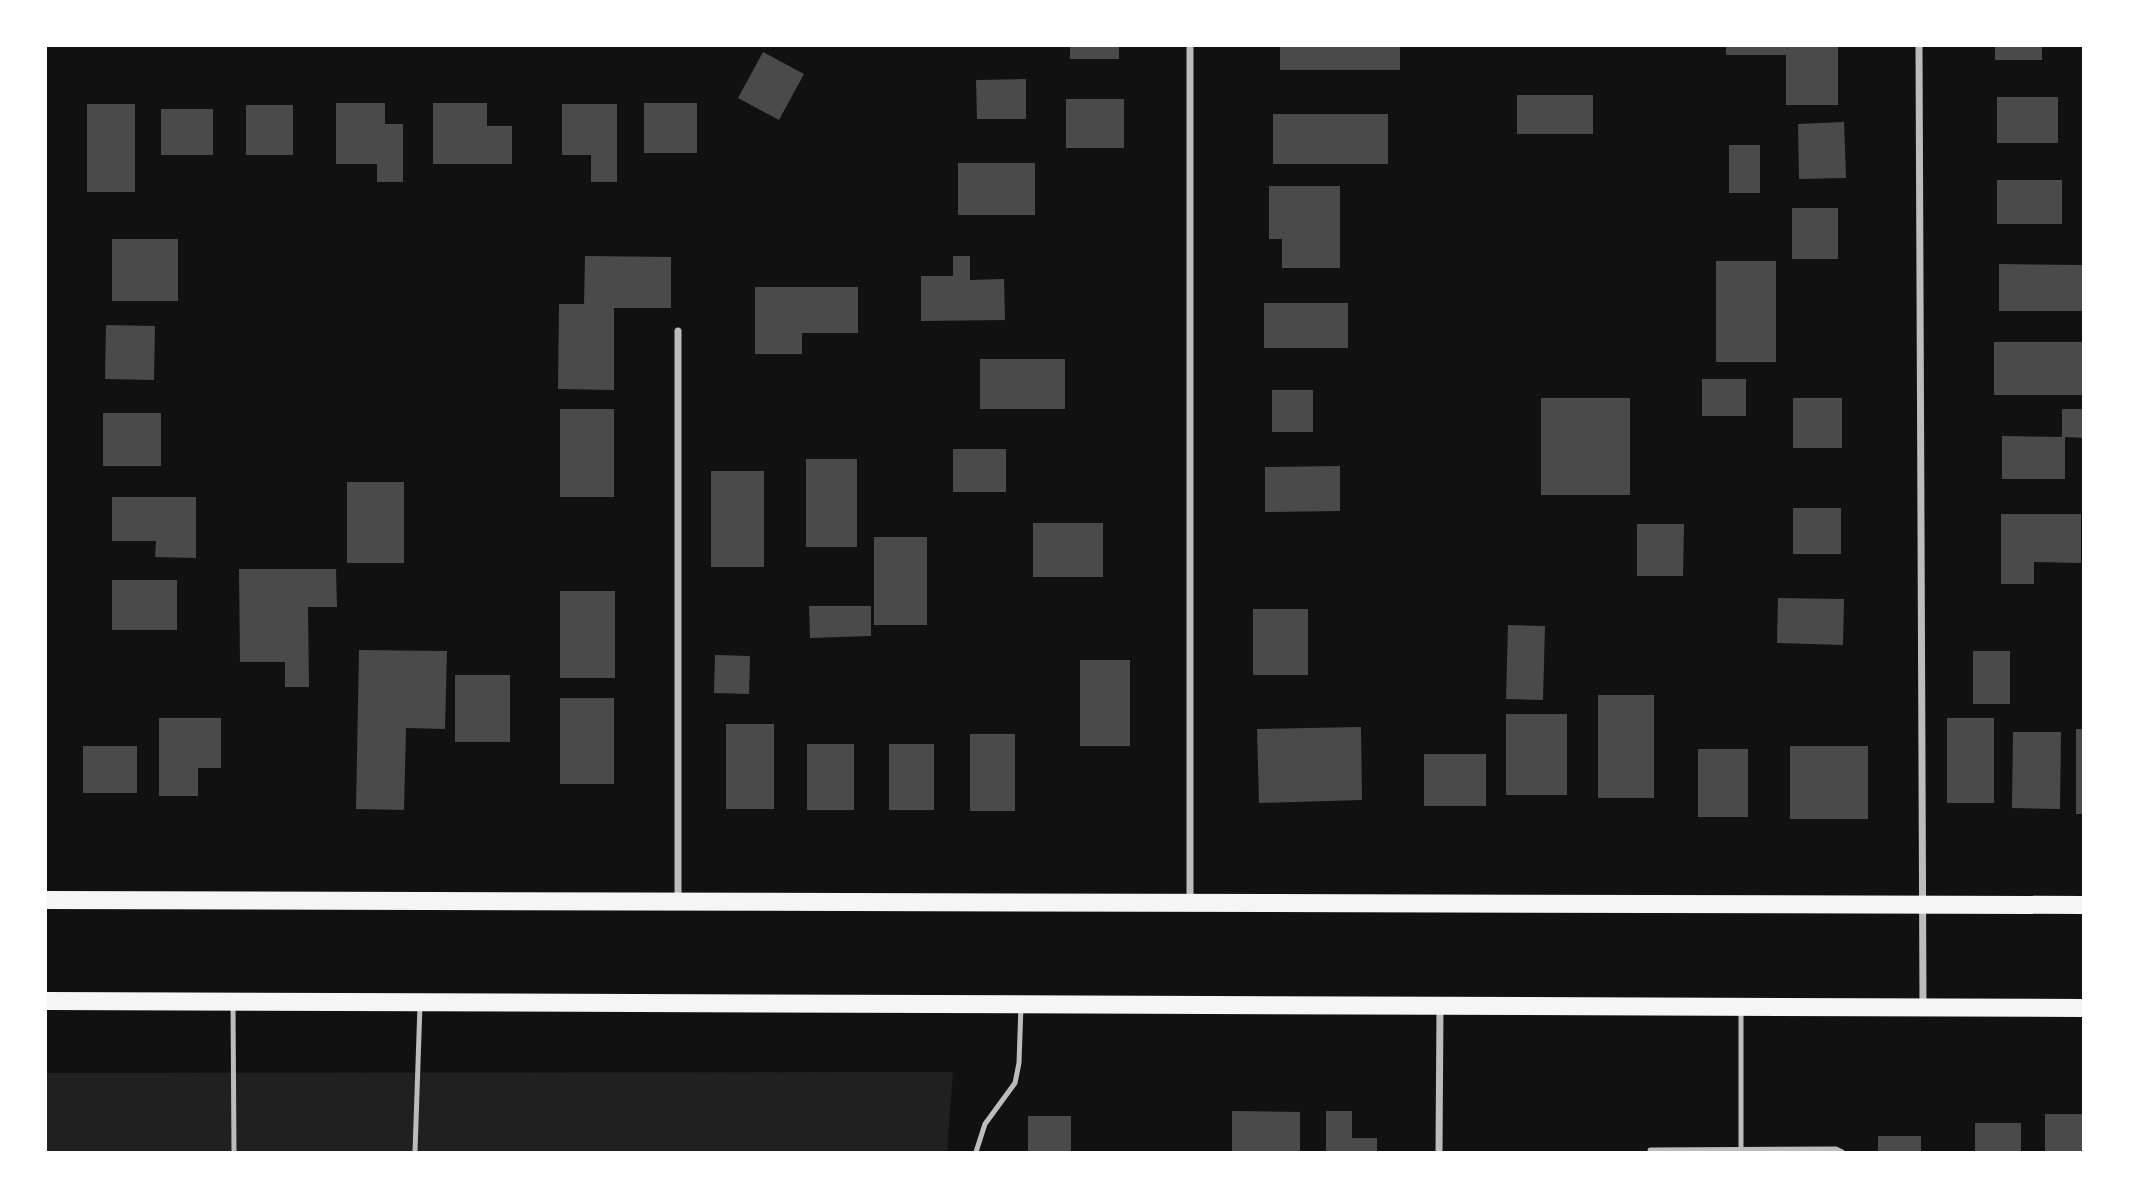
<svg xmlns="http://www.w3.org/2000/svg" width="2129" height="1198" font-family="'Fira Sans Condensed',sans-serif">
  <style>
    .green { fill: #202020 }
    .building { fill: #4a4a4a }
    .lines { fill: none; stroke-linecap: round; stroke-linejoin: round }
    .service { stroke: #bcbcbc; stroke-width: 5 }
    .minor { stroke: #bcbcbc; stroke-width: 7 }
    .primary { stroke: #f5f5f5; stroke-width: 18 }
  </style>
  <rect width="100%" height="100%" fill="#111"/>
  <path class="green" d="M 953,1072 L 947,1152 L 46,1152 L 46,1073 Z"/>
  <g class="building">
    <rect x="1070" y="46" width="49" height="13"/>
    <rect x="1280" y="46" width="120" height="24"/>
    <path d="M 1726,46 L 1838,46 L 1838,105 L 1786,105 L 1786,55 L 1726,55 Z"/>
    <rect x="1995" y="46" width="47" height="14"/>
    <path d="M 763,52 L 804,74 L 779,120 L 738,98 Z"/>
    <path d="M 1026,79 L 1026,119 L 977,119 L 976,80 Z"/>
    <rect x="1517" y="95" width="76" height="39"/>
    <rect x="1997" y="97" width="61" height="46"/>
    <rect x="1066" y="99" width="58" height="49"/>
    <path d="M 336,103 L 385,103 L 385,124 L 403,124 L 403,182 L 377,182 L 377,164 L 336,164 Z"/>
    <path d="M 433,103 L 487,103 L 487,126 L 512,126 L 512,164 L 433,164 Z"/>
    <rect x="644" y="103" width="53" height="50"/>
    <rect x="87" y="104" width="48" height="88"/>
    <path d="M 562,104 L 617,104 L 617,182 L 591,182 L 591,155 L 562,155 Z"/>
    <rect x="246" y="105" width="47" height="50"/>
    <rect x="161" y="109" width="52" height="46"/>
    <rect x="1273" y="114" width="115" height="50"/>
    <path d="M 1844,122 L 1846,178 L 1799,179 L 1798,124 Z"/>
    <rect x="1729" y="145" width="31" height="48"/>
    <rect x="958" y="163" width="77" height="52"/>
    <rect x="1997" y="180" width="65" height="44"/>
    <path d="M 1269,186 L 1340,186 L 1340,268 L 1282,268 L 1282,239 L 1269,239 Z"/>
    <rect x="1792" y="208" width="46" height="51"/>
    <rect x="112" y="239" width="66" height="62"/>
    <path d="M 585,256 L 671,257 L 671,308 L 614,308 L 614,390 L 558,389 L 559,304 L 584,304 Z"/>
    <path d="M 953,256 L 970,256 L 970,280 L 1004,279 L 1005,320 L 921,321 L 921,276 L 953,276 Z"/>
    <rect x="1716" y="261" width="60" height="101"/>
    <path d="M 1999,264 L 2083,265 L 2083,311 L 1999,311 Z"/>
    <path d="M 755,287 L 858,287 L 858,333 L 802,333 L 802,354 L 755,354 Z"/>
    <rect x="1264" y="303" width="84" height="45"/>
    <path d="M 106,325 L 155,326 L 154,380 L 105,379 Z"/>
    <rect x="1994" y="342" width="90" height="53"/>
    <rect x="980" y="359" width="85" height="50"/>
    <rect x="1702" y="379" width="44" height="37"/>
    <rect x="1272" y="390" width="41" height="42"/>
    <rect x="1541" y="398" width="89" height="97"/>
    <rect x="1793" y="398" width="49" height="50"/>
    <rect x="560" y="409" width="54" height="88"/>
    <path d="M 2062,409 L 2084,409 L 2084,438 L 2065,437 L 2065,479 L 2002,479 L 2002,436 L 2062,437 Z"/>
    <rect x="103" y="413" width="58" height="53"/>
    <rect x="953" y="449" width="53" height="43"/>
    <rect x="806" y="459" width="51" height="88"/>
    <path d="M 1340,466 L 1340,511 L 1265,512 L 1265,467 Z"/>
    <rect x="711" y="471" width="53" height="96"/>
    <rect x="347" y="482" width="57" height="81"/>
    <path d="M 112,497 L 196,497 L 196,558 L 155,557 L 156,541 L 112,541 Z"/>
    <rect x="1793" y="508" width="48" height="46"/>
    <path d="M 2001,514 L 2081,514 L 2081,563 L 2034,562 L 2034,584 L 2001,584 Z"/>
    <rect x="1033" y="523" width="70" height="54"/>
    <path d="M 1637,524 L 1684,524 L 1683,576 L 1637,576 Z"/>
    <rect x="874" y="537" width="53" height="88"/>
    <path d="M 239,569 L 336,569 L 337,607 L 308,607 L 309,687 L 285,687 L 285,662 L 240,662 Z"/>
    <rect x="112" y="580" width="65" height="50"/>
    <rect x="560" y="591" width="55" height="87"/>
    <path d="M 1778,598 L 1844,599 L 1843,645 L 1777,643 Z"/>
    <path d="M 809,606 L 871,606 L 871,636 L 810,638 Z"/>
    <rect x="1253" y="609" width="55" height="66"/>
    <path d="M 1508,625 L 1545,626 L 1543,700 L 1506,699 Z"/>
    <path d="M 359,650 L 447,651 L 445,729 L 406,728 L 404,810 L 356,809 Z"/>
    <rect x="1973" y="651" width="37" height="53"/>
    <path d="M 715,655 L 750,656 L 749,694 L 714,693 Z"/>
    <rect x="1080" y="660" width="50" height="86"/>
    <rect x="455" y="675" width="55" height="67"/>
    <rect x="1598" y="695" width="56" height="103"/>
    <rect x="560" y="698" width="54" height="86"/>
    <rect x="1506" y="714" width="61" height="81"/>
    <path d="M 159,718 L 221,718 L 221,768 L 198,768 L 198,796 L 159,796 Z"/>
    <rect x="1947" y="718" width="47" height="85"/>
    <rect x="726" y="724" width="48" height="85"/>
    <path d="M 1361,727 L 1362,800 L 1259,803 L 1257,729 Z"/>
    <rect x="2076" y="729" width="8" height="85"/>
    <path d="M 2013,732 L 2061,732 L 2060,809 L 2012,808 Z"/>
    <rect x="970" y="734" width="45" height="77"/>
    <rect x="807" y="744" width="47" height="66"/>
    <rect x="889" y="744" width="45" height="66"/>
    <rect x="83" y="746" width="54" height="47"/>
    <rect x="1790" y="746" width="78" height="73"/>
    <rect x="1698" y="749" width="50" height="68"/>
    <rect x="1424" y="754" width="62" height="52"/>
    <path d="M 1232,1111 L 1300,1112 L 1300,1152 L 1232,1152 Z"/>
    <path d="M 1326,1111 L 1352,1111 L 1352,1138 L 1377,1138 L 1377,1152 L 1326,1152 Z"/>
    <rect x="2045" y="1114" width="39" height="38"/>
    <rect x="1028" y="1116" width="43" height="36"/>
    <rect x="1975" y="1123" width="46" height="29"/>
    <rect x="1878" y="1136" width="43" height="16"/>
  </g>
  <g class="lines">
    <g class="service">
      <path d="M 233,1004 L 234,1152"/>
      <path d="M 1741,1009 L 1741,1150"/>
      <path d="M 1650,1150 L 1836,1149 L 1842,1152"/>
      <path d="M 415,1152 L 420,1005"/>
      <path d="M 976,1152 L 985,1124 L 1015,1083 L 1019,1063 L 1021,1006"/>
    </g>
    <g class="minor">
      <path d="M 1190,46 L 1190,902"/>
      <path d="M 1919,46 L 1923,1006"/>
      <path d="M 678,331 L 678,901"/>
      <path d="M 1439,1152 L 1440,1006"/>
    </g>
    <g class="primary">
      <path d="M 46,900 L 2084,905"/>
      <path d="M 46,1001 L 2084,1008"/>
    </g>
  </g>
  <rect width="2129" height="1198" fill="none" stroke="#ffffff" stroke-width="94"/>
</svg>
